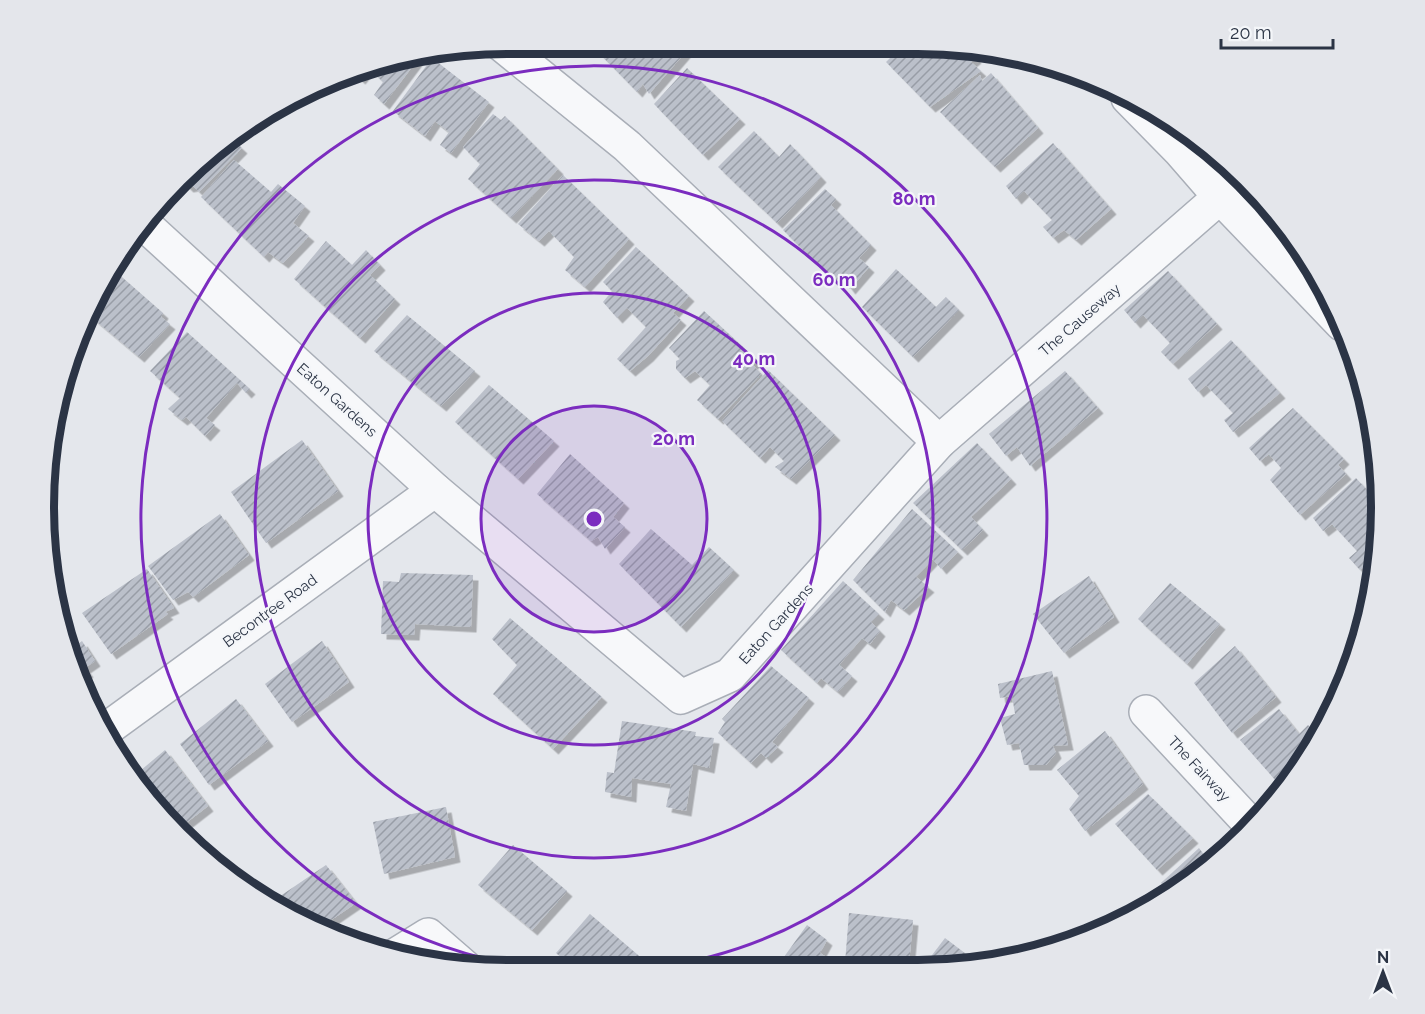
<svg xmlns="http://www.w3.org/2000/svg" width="1425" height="1014" font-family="Raleway,sans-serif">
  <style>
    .building { fill: url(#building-hatch); filter: url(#shadow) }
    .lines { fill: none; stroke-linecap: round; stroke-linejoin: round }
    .minor-casing { stroke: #a9aeb7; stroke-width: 36 }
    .minor { stroke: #f7f8fa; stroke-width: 33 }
    .ring { fill: none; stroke: #7b2cbf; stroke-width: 3 }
    .labels { text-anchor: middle; stroke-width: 4.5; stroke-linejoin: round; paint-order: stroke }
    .street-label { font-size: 15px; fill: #2b3445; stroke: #f4f6f9 }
    .rim { fill: none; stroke: #2b3445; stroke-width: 8 }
    .centre { fill: #7b2cbf; stroke: #f4f6f9; stroke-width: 3 }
    .ring-label { font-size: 18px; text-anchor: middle; font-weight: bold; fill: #7b2cbf; stroke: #f4f6f9; stroke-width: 4.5; stroke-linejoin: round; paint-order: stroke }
  </style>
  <defs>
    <pattern id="building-hatch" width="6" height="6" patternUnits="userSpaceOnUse" patternTransform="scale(1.5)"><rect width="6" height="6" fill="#bbc0ca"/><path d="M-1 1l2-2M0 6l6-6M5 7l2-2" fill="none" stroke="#989da6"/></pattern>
    <filter id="shadow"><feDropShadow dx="5.5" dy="5.5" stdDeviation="0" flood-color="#0004"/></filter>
  </defs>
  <rect width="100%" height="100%" fill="#e4e7ec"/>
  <g class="building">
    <path d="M 591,45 L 687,47 L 689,48 L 649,94 L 643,84 L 637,92 Z"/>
    <path d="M 888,50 L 971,52 L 976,58 L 971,62 L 981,71 L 930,107 L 886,62 L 892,56 Z"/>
    <path d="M 421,55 L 384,104 L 374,95 L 383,82 L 369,68 L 360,79 L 354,74 L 387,59 Z"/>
    <path d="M 432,58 L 489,102 L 451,153 L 440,145 L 449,132 L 435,121 L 425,136 L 393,111 Z"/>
    <path d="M 687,68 L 740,119 L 703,155 L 654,104 Z"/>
    <path d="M 991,73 L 1038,128 L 995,167 L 940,112 L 980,75 L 982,81 Z"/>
    <path d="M 493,114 L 501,120 L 505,116 L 558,169 L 511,218 L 468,179 L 480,164 L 463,147 Z"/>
    <path d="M 754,131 L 779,157 L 790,144 L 821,177 L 777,223 L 718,167 Z"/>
    <path d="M 231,138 L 242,148 L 199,192 L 193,186 L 188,187 L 182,181 Z"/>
    <path d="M 1053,143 L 1111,209 L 1076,240 L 1064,230 L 1053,238 L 1043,227 L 1052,220 L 1024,191 L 1016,199 L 1006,186 Z"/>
    <path d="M 234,160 L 271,192 L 278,184 L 305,206 L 293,223 L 309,236 L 283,263 L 268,252 L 264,257 L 201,197 Z"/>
    <path d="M 563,175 L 629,239 L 585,287 L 565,270 L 574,257 L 549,231 L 539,241 L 518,224 Z"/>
    <path d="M 825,189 L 836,199 L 831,205 L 871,245 L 859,258 L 869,267 L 850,289 L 841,277 L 835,282 L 783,230 Z"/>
    <path d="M 326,241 L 352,265 L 366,250 L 380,265 L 370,275 L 395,299 L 360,338 L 294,279 Z"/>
    <path d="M 636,247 L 689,296 L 673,313 L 681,320 L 648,356 L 630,371 L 617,359 L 646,327 L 627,308 L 617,318 L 603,302 L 612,291 L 603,282 Z"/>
    <path d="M 896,269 L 936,307 L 946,297 L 959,310 L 913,357 L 862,307 Z"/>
    <path d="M 115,271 L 163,313 L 161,317 L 170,324 L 139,357 L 90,316 L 86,320 L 85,319 Z"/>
    <path d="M 1168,271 L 1217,324 L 1173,364 L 1161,352 L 1170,343 L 1143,315 L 1135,323 L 1124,310 Z"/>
    <path d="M 704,311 L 757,360 L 752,364 L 761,374 L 718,419 L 697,400 L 710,385 L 695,371 L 685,378 L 676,369 L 676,361 L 680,359 L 669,348 Z"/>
    <path d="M 407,315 L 475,371 L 441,406 L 374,351 Z"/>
    <path d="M 187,332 L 250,389 L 246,393 L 237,383 L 206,418 L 215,425 L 205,436 L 186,417 L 182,420 L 168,409 L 180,398 L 150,371 Z"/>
    <path d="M 1231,340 L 1280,393 L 1233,432 L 1224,420 L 1233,413 L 1206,385 L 1198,392 L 1188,379 Z"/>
    <path d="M 768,370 L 835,435 L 791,479 L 775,467 L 784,461 L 770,447 L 760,458 L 722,421 Z"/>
    <path d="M 1065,371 L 1098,408 L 1030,466 L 1017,447 L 1006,456 L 989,434 Z"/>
    <path d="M 489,385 L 554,441 L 518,479 L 455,422 Z"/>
    <path d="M 1293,408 L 1344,459 L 1338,465 L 1346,474 L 1300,515 L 1270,480 L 1281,468 L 1269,454 L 1260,461 L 1249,448 Z"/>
    <path d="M 302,440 L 338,491 L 266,543 L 231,492 Z"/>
    <path d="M 977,443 L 1011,479 L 971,517 L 983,530 L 962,550 L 913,503 Z"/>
    <path d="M 570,454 L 624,503 L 613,517 L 625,527 L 605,549 L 598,537 L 591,541 L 537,494 Z"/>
    <path d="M 1356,478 L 1379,503 L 1381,537 L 1378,554 L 1360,570 L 1349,558 L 1357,551 L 1332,524 L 1323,531 L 1313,518 Z"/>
    <path d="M 912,509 L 958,552 L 941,569 L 933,559 L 916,577 L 929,587 L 904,610 L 891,600 L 885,612 L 853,580 Z"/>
    <path d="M 220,514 L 249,555 L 193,597 L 188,592 L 173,600 L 148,566 Z"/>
    <path d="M 651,529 L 692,565 L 709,547 L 734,570 L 681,627 L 619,564 Z"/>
    <path d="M 147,569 L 174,608 L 165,612 L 168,614 L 111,654 L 82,613 Z"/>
    <path d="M 401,573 L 473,575 L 471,627 L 415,624 L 414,635 L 381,634 L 383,581 L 399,582 Z"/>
    <path d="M 1089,576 L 1114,617 L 1064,653 L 1033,614 Z"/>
    <path d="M 843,581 L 879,614 L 871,622 L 880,631 L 870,644 L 862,638 L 839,665 L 852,676 L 838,692 L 821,678 L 817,683 L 781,650 Z"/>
    <path d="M 1170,583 L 1220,624 L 1187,664 L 1138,619 Z"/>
    <path d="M 510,618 L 602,697 L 553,749 L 493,694 L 517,665 L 492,639 Z"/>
    <path d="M 82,641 L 95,661 L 85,668 L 88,672 L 80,678 L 70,650 Z"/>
    <path d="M 322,641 L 349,682 L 292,722 L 265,684 Z"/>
    <path d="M 1235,646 L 1276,697 L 1232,733 L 1194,683 Z"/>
    <path d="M 771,666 L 809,698 L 772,742 L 778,747 L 766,758 L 761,753 L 751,763 L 718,733 L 725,722 L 722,719 Z"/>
    <path d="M 1052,671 L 1068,745 L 1053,746 L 1056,753 L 1046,765 L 1024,765 L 1019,743 L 1007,745 L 1000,718 L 1015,714 L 1012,696 L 1000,698 L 998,684 Z"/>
    <path d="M 236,699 L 268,741 L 209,785 L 180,744 Z"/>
    <path d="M 1279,709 L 1299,734 L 1308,725 L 1319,736 L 1287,788 L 1284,790 L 1240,740 Z"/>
    <path d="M 622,721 L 696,732 L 695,736 L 714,738 L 709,768 L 693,764 L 686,811 L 666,807 L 671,784 L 632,778 L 631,797 L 605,792 L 607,772 L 614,773 Z"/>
    <path d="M 1105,731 L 1143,784 L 1085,831 L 1069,809 L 1079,796 L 1057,770 Z"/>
    <path d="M 165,750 L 208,806 L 177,830 L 159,813 L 134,776 Z"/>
    <path d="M 1148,794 L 1193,838 L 1157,870 L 1115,824 Z"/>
    <path d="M 446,807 L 455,857 L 384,874 L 373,822 Z"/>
    <path d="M 513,845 L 567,891 L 532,930 L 478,885 Z"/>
    <path d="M 1199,848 L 1211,864 L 1169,892 L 1161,883 Z"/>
    <path d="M 326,865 L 356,903 L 318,929 L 302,923 L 270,903 Z"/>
    <path d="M 849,913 L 913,920 L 909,964 L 845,963 Z"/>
    <path d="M 590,914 L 645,961 L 639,969 L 574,969 L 556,953 Z"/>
    <path d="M 807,925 L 827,940 L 820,953 L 841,967 L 776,968 Z"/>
    <path d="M 945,938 L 982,966 L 923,967 Z"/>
  </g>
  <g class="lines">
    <g class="minor-casing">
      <g id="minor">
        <path d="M 501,44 L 627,146 L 939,442"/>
        <path d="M 1128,98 L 1180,151 L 1220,197 L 1342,324"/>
        <path d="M 144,224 L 435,490 L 681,697 L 730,675 L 939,442 L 1220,197"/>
        <path d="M 1146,712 L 1252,826"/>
        <path d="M 104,731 L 435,490"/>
        <path d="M 394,956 L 428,935 L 466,968"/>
      </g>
    </g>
    <use href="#minor" class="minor"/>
  </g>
  <circle cx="594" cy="519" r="113" fill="#7b2cbf" fill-opacity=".12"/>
  <g class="ring">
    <circle cx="594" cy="519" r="113"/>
    <circle cx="594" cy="519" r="226"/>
    <circle cx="594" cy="519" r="339"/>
    <path d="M543 969A453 453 0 1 1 653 968"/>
  </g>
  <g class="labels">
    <g class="street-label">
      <text transform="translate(1080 320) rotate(-41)" y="5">The Causeway</text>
      <text transform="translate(337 400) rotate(42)" y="5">Eaton Gardens</text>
      <text transform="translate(270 611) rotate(-36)" y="5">Becontree Road</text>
      <text transform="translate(776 624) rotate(-48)" y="5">Eaton Gardens</text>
      <text transform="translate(1199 769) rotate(47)" y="5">The Fairway</text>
    </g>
  </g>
  <path d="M0 0H1425V1014H0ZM507 54H918A453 453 0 0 1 1371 507V507A453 453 0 0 1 918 960H507A453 453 0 0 1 54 507V507A453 453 0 0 1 507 54Z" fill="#e4e6eb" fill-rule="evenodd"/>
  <path class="rim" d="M507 54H918A453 453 0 0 1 1371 507V507A453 453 0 0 1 918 960H507A453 453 0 0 1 54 507V507A453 453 0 0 1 507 54Z"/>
  <circle cx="594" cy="519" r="9" class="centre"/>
  <g class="ring-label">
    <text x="914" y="205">80 m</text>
    <text x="834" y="286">60 m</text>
    <text x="754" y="365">40 m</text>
    <text x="674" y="445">20 m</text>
  </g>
  <g transform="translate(1383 972)" stroke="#f4f6f9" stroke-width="4.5" paint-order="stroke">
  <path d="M0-4.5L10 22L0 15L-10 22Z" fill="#2b3445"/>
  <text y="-9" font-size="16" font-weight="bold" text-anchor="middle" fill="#2b3445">N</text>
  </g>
  <path d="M1221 39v9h112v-9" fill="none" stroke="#2b3445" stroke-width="3"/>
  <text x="1230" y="39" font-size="18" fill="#2b3445" stroke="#f4f6f9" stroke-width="4.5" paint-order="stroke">20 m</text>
</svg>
